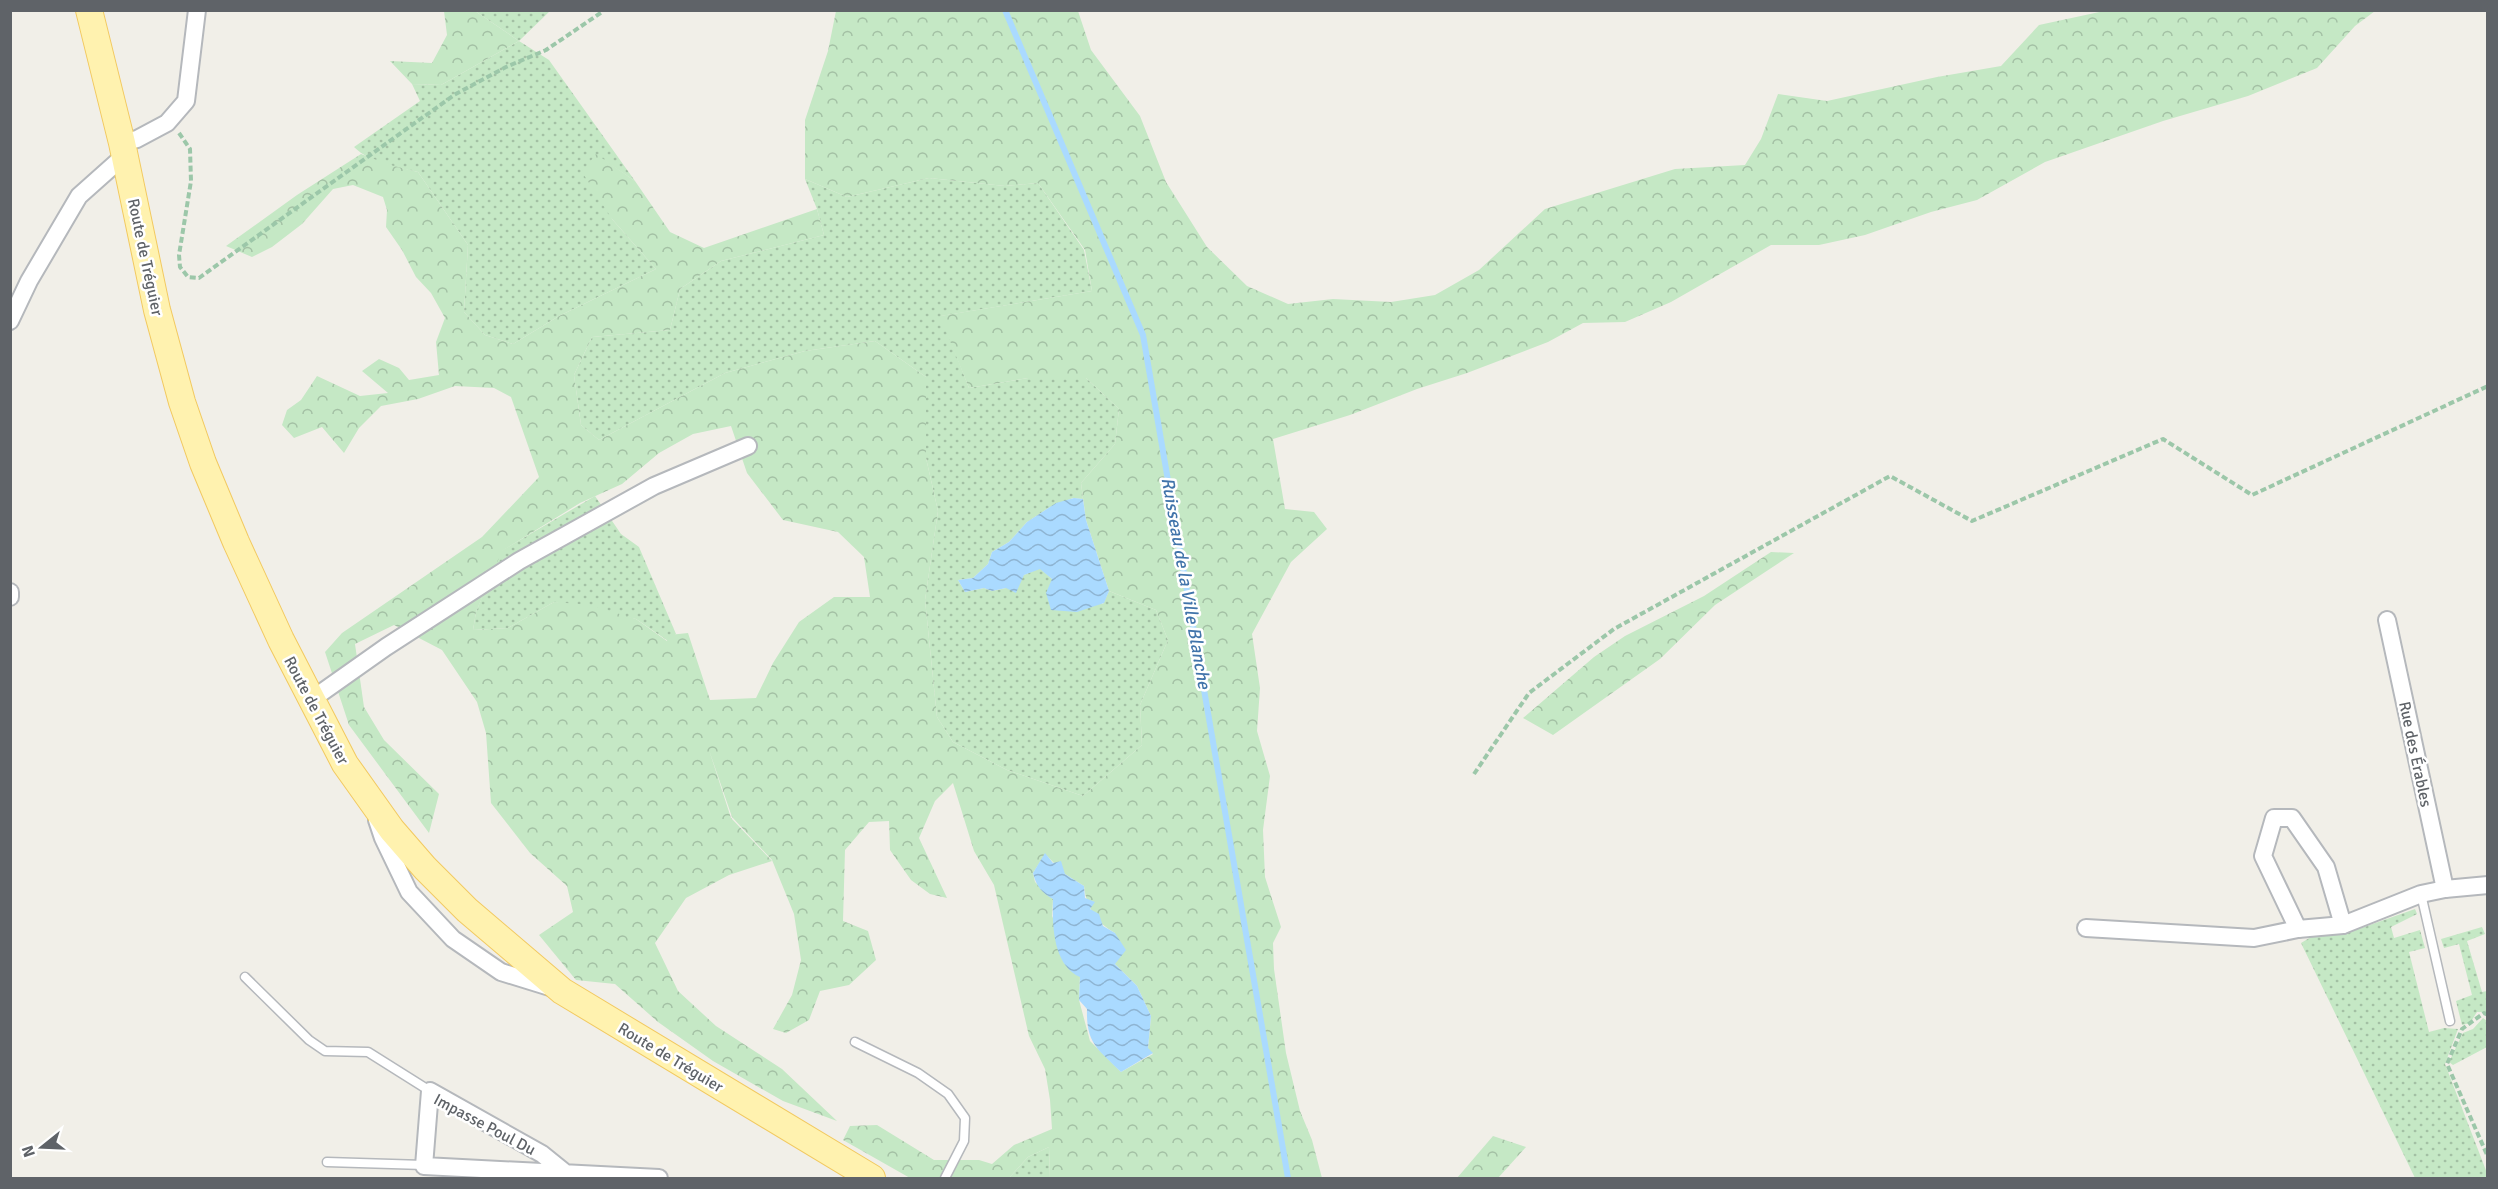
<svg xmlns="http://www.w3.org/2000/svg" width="2498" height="1189" font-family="Signika,sans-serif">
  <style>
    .grass { fill: url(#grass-dots) }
    .forest { fill: url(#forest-crowns); fill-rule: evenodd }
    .water { fill: url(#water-waves) }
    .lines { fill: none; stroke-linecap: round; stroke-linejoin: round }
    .stream { stroke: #aadaff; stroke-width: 6 }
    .service-casing { stroke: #b5b8bc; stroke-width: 11 }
    .minor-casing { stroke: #b5b8bc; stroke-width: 20 }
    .primary-casing { stroke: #f2c960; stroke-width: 28 }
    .path { stroke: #9cc7a9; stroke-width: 4; stroke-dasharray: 6 3; stroke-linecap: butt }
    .service { stroke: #fff; stroke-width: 8 }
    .minor { stroke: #fff; stroke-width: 16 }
    .primary { stroke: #fff2af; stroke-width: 26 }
    .labels { text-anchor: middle; stroke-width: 5; stroke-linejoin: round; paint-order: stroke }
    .street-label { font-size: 16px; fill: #5f6368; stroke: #fff }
    .water-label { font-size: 18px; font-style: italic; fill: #4174aa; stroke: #fff }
  </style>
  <defs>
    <pattern id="grass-dots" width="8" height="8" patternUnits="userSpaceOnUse" patternTransform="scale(1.5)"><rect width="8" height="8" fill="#c5e8c5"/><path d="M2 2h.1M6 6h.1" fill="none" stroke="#a3c0a4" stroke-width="1.8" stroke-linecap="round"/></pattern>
    <pattern id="forest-crowns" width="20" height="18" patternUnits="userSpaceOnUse" patternTransform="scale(1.5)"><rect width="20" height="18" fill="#c5e8c5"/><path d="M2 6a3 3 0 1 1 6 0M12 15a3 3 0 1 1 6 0" fill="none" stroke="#a3c0a4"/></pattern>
    <pattern id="water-waves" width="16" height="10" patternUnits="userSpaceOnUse" patternTransform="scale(1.5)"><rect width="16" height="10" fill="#aadaff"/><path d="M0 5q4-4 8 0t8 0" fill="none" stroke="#8eb4d2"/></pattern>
  </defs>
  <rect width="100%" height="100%" fill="#f1efe8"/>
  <g class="grass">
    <path d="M 475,11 L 550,11 L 519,41 L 549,60 L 635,181 L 596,155 L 612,219 L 656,269 L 559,316 L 513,344 L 485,335 L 464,312 L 468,245 L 418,172 C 397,167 370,163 354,147 L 420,101 L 412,84 L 441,85 L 519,41 Z"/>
    <path d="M 929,178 L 1005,186 L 1038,183 L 1084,250 L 1092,291 L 941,316 L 969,388 L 1028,378 L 1086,378 L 1119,409 L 1115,444 L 1081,483 L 1083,499 L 1073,498 L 1050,507 L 1027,522 L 1009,542 L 992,552 L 988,564 L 973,578 L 958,580 L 965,592 L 984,588 L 992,591 L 1006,588 L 1024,575 L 1040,568 L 1052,579 L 1103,604 L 1109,591 L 1156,610 L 1168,640 L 1140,705 L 1142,745 L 1083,796 L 1007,770 L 953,742 L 937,717 L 925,600 L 938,511 L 926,458 L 926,377 L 875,341 L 805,351 L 725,373 L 599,440 L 581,425 L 574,375 L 592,337 L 670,330 L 680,289 L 721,261 L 824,235 L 817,209 L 805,179 L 847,197 Z"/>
    <path d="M 595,496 L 621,534 L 639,547 L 676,634 L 668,641 L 636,619 L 554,602 L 508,628 L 473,630 L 476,612 L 501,551 Z"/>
    <path d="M 2415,909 L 2417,914 L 2391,927 L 2394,938 L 2420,930 L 2425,948 L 2409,952 L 2429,1032 L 2444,1028 L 2458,1029 L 2445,1064 L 2487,1173 L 2487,1178 L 2415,1178 L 2301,943 L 2311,937 L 2350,932 Z"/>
    <path d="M 2482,927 L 2485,934 L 2467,941 L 2482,992 L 2487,991 L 2487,1012 L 2477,1012 L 2470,1023 L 2462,1025 L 2456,1001 L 2472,995 L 2459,944 L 2444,948 L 2441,939 Z"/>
    <path d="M 2483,1018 L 2487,1021 L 2487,1047 L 2453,1065 L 2449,1062 L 2463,1033 L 2473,1029 Z"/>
    <path d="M 1049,1147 L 1050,1178 L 1009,1178 L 1028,1157 Z"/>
  </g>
  <g class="forest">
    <path d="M 444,11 L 475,11 L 519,41 L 441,85 L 412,84 L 390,61 L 432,63 L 447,35 Z"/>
    <path d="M 836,11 L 1078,11 L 1091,50 L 1140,116 L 1166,182 L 1207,247 L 1247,286 L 1288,304 L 1333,299 L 1391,302 L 1435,295 L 1479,270 L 1545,209 L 1675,169 L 1745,165 L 1761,139 L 1778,94 L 1827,101 L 1937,77 L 2001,66 L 2039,25 L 2104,11 L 2375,11 L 2355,26 L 2317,68 L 2248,96 L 2163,121 L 2045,162 L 1977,200 L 1931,212 L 1865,235 L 1819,245 L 1771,245 L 1671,302 L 1625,322 L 1583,323 L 1548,342 L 1467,373 L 1417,389 L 1350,415 L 1273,439 L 1285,509 L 1314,512 L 1327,529 L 1291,562 L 1252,634 L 1260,688 L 1257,731 L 1270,776 L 1263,830 L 1265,877 L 1281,927 L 1273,943 L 1274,969 L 1286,1053 L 1300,1111 L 1312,1140 L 1322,1178 L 1050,1178 L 1049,1147 L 1028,1157 L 1009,1178 L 910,1178 L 843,1140 L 850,1126 L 877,1125 L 934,1160 L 979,1160 L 992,1164 L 1014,1145 L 1052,1129 L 1050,1100 L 1045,1069 L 1029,1036 L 994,885 L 974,851 L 953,783 L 935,801 L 919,838 L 947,898 L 930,894 L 911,880 L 890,850 L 889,821 L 869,822 L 845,850 L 843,921 L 868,931 L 876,960 L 849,985 L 820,991 L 809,1020 L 786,1033 L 773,1029 L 792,995 L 801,960 L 794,914 L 772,860 L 732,817 L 709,750 L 731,818 L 772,861 L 729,875 L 686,898 L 655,943 L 678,991 L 716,1026 L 782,1069 L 837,1121 L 783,1101 L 713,1061 L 658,1022 L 615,984 L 576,980 L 539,935 L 573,912 L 567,886 L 530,853 L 491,803 L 486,733 L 477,702 L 442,650 L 394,625 L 355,644 L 364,707 L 384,740 L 439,794 L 429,833 L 349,725 L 325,652 L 342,633 L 482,537 L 539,477 L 511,397 L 494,388 L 455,386 L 418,399 L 381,406 L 359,428 L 344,453 L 322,427 L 294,438 L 282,425 L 287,410 L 301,400 L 317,376 L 360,396 L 388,393 L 362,371 L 379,359 L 399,368 L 409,380 L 439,375 L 436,342 L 445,318 L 431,293 L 416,277 L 402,250 L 386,227 L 387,210 L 383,197 L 353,185 L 333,189 L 302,224 L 272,247 L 252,257 L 226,246 L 297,195 L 361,154 L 390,165 L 418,172 L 468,245 L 464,312 L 485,335 L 513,344 L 559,316 L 656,269 L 612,219 L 582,172 L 596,154 L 635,181 L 670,232 L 704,248 L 817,209 L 824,235 L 721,261 L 680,289 L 670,330 L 592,337 L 574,375 L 581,425 L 599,440 L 725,373 L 805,351 L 875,341 L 926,377 L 926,458 L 938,511 L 925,600 L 937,717 L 953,742 L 1007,770 L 1083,796 L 1142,745 L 1140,705 L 1168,640 L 1156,610 L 1109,591 L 1086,520 L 1081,483 L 1115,444 L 1119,409 L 1086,378 L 1028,378 L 969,388 L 940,316 L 1092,291 L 1085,250 L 1038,183 L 1005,186 L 929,178 L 847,197 L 805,179 L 805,120 L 828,51 ZM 731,426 L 747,473 L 783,520 L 838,532 L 864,557 L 870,597 L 834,597 L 799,622 L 773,663 L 756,698 L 710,700 L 688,633 L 669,635 L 667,641 L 636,619 L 590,605 L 554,602 L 508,628 L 473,630 L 476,612 L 502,551 L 580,503 L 622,484 L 659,453 L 693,434 ZM 1045,854 L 1065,874 L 1084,886 C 1086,907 1097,923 1115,933 L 1115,964 L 1137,986 L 1151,1016 L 1148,1049 L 1153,1054 L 1121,1072 L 1090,1041 L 1079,1000 L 1080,976 L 1052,916 L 1053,899 L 1035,882 L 1033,873 Z"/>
    <path d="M 1771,552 L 1794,553 L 1715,605 L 1660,659 L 1553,735 L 1523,718 L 1594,657 L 1625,636 L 1704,596 Z"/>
    <path d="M 1493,1136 L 1526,1147 L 1498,1178 L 1457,1178 Z"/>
  </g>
  <g class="water">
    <path d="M 1074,498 L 1083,499 L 1086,520 L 1109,591 L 1104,603 L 1077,612 L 1051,610 L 1046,593 L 1052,579 L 1040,569 L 1024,575 L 1016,593 L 1006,588 L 992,591 L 984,588 L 965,592 L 958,580 L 973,578 L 988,564 L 992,552 L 1009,542 L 1027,522 L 1056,503 Z"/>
    <path d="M 1045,853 L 1053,863 L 1061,861 L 1065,874 L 1084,886 L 1085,898 L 1095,902 L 1090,909 L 1099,914 L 1103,926 L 1115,933 L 1126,950 L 1115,964 L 1137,986 L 1151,1016 L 1148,1048 L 1153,1053 L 1121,1072 C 1098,1049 1086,1044 1087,1009 L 1079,1000 L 1080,977 C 1053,965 1052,925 1053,899 C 1042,893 1036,886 1033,873 Z"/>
  </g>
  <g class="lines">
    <path class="stream" d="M 1005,10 L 1143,335 L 1288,1178"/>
    <g class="service-casing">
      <g id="service">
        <path d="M 2421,894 L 2450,1021"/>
        <path d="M 245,977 L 309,1040 L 325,1051 L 368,1052 L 430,1091"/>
        <path d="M 855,1042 L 918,1073 L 948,1094 L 965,1118 L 964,1141 L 945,1178"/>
        <path d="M 327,1162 L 424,1165"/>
      </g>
    </g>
    <g class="minor-casing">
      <g id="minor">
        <path d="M 122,143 L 137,139 L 167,123 L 186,101 L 197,10"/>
        <path d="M 10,321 L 29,281 L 79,196 L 125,155"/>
        <path d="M 10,592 L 10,597"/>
        <path d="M 2387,620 L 2445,889"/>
        <path d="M 311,700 L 386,647 L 519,561 L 654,486 L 748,446"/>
        <path d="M 377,820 L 383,838 L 409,892 L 453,939 L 501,972 L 553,988"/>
        <path d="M 2086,928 L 2254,938 L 2298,929 L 2343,925 L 2421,894 L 2445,889 L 2488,885"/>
        <path d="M 2298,929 L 2263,856 L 2274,818 L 2292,818 L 2326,867 L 2343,925"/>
        <path d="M 570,1178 L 568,1175 L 542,1154 L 430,1091 L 424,1166 L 659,1178"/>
      </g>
    </g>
    <g class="primary-casing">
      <path id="primary" d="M 89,10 L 122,143 L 157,310 L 182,402 L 203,463 L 236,542 L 281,640 L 345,764 L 392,830 L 425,868 L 467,910 L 562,991 L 872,1178"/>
    </g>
    <g class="path">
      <path d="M 179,133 L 190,149 L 191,181 L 179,255 L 180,267 L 188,277 L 199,278 L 454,95 L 506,67 L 546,50 L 602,12"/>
      <path d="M 1474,774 L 1529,693 L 1614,629 L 1890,476 L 1972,521 L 2163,439 L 2252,495 L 2488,386"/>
      <path d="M 2488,1015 L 2484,1013 L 2462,1029 L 2447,1064 L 2488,1157"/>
    </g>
    <use href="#service" class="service"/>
    <use href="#minor" class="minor"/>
    <use href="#primary" class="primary"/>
  </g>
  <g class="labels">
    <g class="street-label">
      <text transform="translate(146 257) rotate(78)" y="6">Route de Tréguier</text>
      <text transform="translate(317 710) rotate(62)" y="6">Route de Tréguier</text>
      <text transform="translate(2416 754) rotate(78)" y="6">Rue des Érables</text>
      <text transform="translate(671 1057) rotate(31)" y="6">Route de Tréguier</text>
      <text transform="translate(485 1124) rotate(28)" y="6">Impasse Poul Du</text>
    </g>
    <g class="water-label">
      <text transform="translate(1186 583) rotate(80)" y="6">Ruisseau de la Ville Blanche</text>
    </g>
  </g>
  <rect width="2498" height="1189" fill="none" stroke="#5f6368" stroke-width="24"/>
  <g transform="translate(42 1147) rotate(252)" stroke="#ffffff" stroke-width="4.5" paint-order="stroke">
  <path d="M0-4.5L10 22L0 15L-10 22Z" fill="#5f6368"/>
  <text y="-9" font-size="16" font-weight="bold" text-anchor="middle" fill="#5f6368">N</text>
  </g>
</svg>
